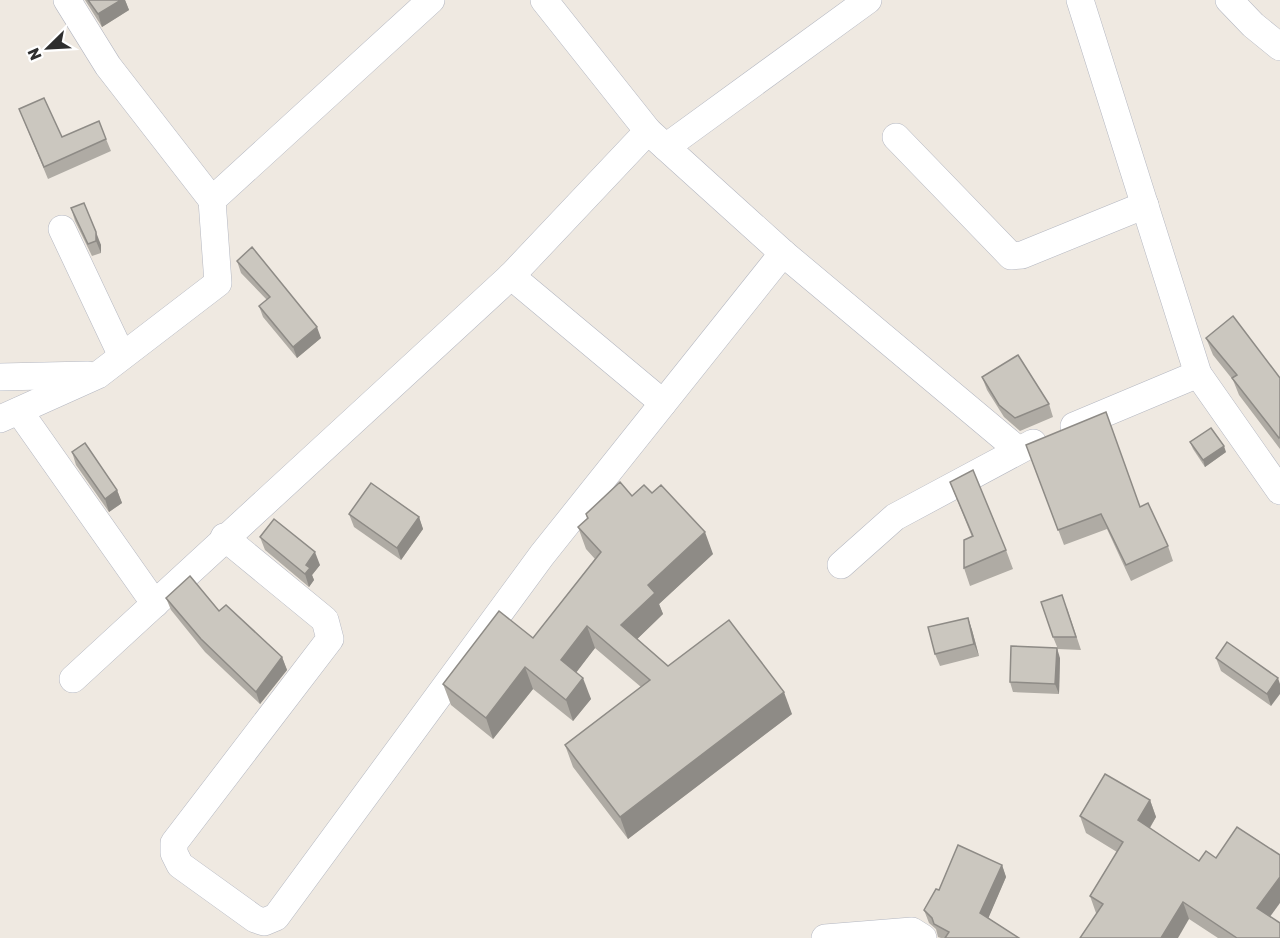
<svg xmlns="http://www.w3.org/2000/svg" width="1280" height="938" font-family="Rubik,sans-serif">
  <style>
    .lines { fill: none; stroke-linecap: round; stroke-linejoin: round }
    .minor-casing { stroke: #b4b7c1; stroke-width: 28 }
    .minor { stroke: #fff; stroke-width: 27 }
    .wall { fill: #afaba4 }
    .shaded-wall { fill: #8e8b86 }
    .building { fill: #cbc7bf; stroke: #8e8b86; stroke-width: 1.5 }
  </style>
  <rect width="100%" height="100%" fill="#efe9e1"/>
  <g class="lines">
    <g class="minor-casing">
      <g id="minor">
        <path d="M 67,0 L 108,66 L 212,200"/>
        <path d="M 544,0 L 648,131 L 783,253 L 1017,449"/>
        <path d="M 1080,0 L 1198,374 L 1280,491"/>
        <path d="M 1229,0 L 1253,25 L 1280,47"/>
        <path d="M 896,137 L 1011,256 L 1022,255 L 1145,205"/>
        <path d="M 666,147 L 868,0"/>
        <path d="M 62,229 L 122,356"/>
        <path d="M 511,276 L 663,403"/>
        <path d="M 0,377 L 88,375"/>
        <path d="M 19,411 L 155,604"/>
        <path d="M 0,419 L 98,375 L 218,283 L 212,200 L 431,0"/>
        <path d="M 1074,426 L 1198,374"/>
        <path d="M 224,537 L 325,620 L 330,639 L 174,843 L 174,853 L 180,865 L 255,919 L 264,922 L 276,917 L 542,555 L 783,253"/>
        <path d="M 841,565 L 895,517 L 1033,443"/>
        <path d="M 73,679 L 511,276 L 648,131"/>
        <path d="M 825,938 L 912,931 L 923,938"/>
      </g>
    </g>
    <use href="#minor" class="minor"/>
  </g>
  <g class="wall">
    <path d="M 85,0 L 125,0 L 129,10 L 102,27 Z"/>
    <path d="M 19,109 L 62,137 L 106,139 L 111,151 L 48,179 Z"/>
    <path d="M 71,208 L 101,245 L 101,253 L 92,256 L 75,221 Z"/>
    <path d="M 237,261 L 321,338 L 297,358 L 263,317 L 259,306 L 267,300 L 241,273 Z"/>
    <path d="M 1206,338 L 1280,378 L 1280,449 L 1239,395 L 1233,380 L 1213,355 Z"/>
    <path d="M 982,377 L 1049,404 L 1053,417 L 1020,431 L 1004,417 L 987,390 Z"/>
    <path d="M 1190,442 L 1226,452 L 1205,467 L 1193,449 Z"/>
    <path d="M 1026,445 L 1140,507 L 1168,546 L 1173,561 L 1131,581 L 1107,529 L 1064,545 Z"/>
    <path d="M 72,452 L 117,490 L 122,503 L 109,512 L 76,465 Z"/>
    <path d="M 950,482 L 1006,550 L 1013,569 L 970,586 L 964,568 L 972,537 Z"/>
    <path d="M 632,496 L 713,554 L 659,604 L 663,614 L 637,639 L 668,666 L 792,714 L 628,839 L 573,767 L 565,745 L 641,687 L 595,648 L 576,672 L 591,699 L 573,721 L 533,689 L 493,739 L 451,705 L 443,684 L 533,638 L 595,559 L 586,549 L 578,527 L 587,519 L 586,514 Z"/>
    <path d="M 349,514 L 419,517 L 423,529 L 401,560 L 354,527 Z"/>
    <path d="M 260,537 L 320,565 L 312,575 L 314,580 L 309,587 L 265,550 Z"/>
    <path d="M 166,598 L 219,611 L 282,657 L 287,670 L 260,704 L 205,652 L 171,610 Z"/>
    <path d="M 1067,608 L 1081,650 L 1058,649 L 1053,637 Z"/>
    <path d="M 968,618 L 972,630 L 979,656 L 940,666 L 935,654 Z"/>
    <path d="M 1060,658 L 1059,694 L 1013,692 L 1010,682 Z"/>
    <path d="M 1216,658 L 1278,678 L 1271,706 L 1221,671 Z"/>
    <path d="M 1150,800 L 1156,817 L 1150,828 L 1270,917 L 1280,938 L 1218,938 L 1189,919 L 1096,913 L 1090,896 L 1117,852 L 1086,833 L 1080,816 Z"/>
    <path d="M 1002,865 L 1006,877 L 988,918 L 1019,938 L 941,938 L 938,937 L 936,929 L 929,923 L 924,910 L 939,890 Z"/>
  </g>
  <g class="shaded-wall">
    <path d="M 121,0 L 125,0 L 129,10 L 102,27 L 98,14 Z"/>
    <path d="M 96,232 L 101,245 L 101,253 L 96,241 Z"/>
    <path d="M 317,327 L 321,338 L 297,358 L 293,347 Z"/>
    <path d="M 1224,446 L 1226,452 L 1205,467 L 1203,460 Z"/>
    <path d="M 117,490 L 122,503 L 109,512 L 105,499 Z"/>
    <path d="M 419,517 L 423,529 L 401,560 L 397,548 Z"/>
    <path d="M 705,532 L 713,554 L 659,604 L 663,614 L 629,647 L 621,625 L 648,585 Z"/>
    <path d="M 315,552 L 320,565 L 312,575 L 314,580 L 309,587 L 305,574 L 306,565 Z"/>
    <path d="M 968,618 L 972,630 L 979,656 L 974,644 Z"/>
    <path d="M 587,626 L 595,648 L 569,682 L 561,660 Z"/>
    <path d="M 1057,648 L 1060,658 L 1059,694 L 1055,684 Z"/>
    <path d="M 282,657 L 287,670 L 260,704 L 256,692 Z"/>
    <path d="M 525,667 L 533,689 L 493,739 L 486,718 Z"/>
    <path d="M 583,678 L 591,699 L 573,721 L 566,700 Z"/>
    <path d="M 1278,678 L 1280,684 L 1280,694 L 1271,706 L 1267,694 Z"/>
    <path d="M 784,692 L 792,714 L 628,839 L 620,817 Z"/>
    <path d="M 1150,800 L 1156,817 L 1144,837 L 1138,820 Z"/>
    <path d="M 1002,865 L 1006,877 L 985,926 L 980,913 Z"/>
    <path d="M 1280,877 L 1280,903 L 1264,925 L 1257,908 Z"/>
    <path d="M 1183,902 L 1189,919 L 1178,938 L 1161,938 Z"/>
  </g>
  <g class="building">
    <path d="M 88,0 L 121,0 L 98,14 Z"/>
    <path d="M 44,98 L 62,137 L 99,121 L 106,139 L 44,167 L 19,109 Z"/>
    <path d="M 84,203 L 96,232 L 96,241 L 88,244 L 71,208 Z"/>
    <path d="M 252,247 L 317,327 L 293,347 L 259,306 L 270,297 L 237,261 Z"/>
    <path d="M 1233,316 L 1280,378 L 1280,437 L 1279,438 L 1232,378 L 1237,375 L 1206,338 Z"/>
    <path d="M 1018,355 L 1049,404 L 1015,418 L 999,405 L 982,377 Z"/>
    <path d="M 1106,412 L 1140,507 L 1148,503 L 1168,546 L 1126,565 L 1101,514 L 1058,530 L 1026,445 Z"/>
    <path d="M 1211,428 L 1224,446 L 1203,460 L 1190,442 Z"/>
    <path d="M 85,443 L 117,490 L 105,499 L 72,452 Z"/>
    <path d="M 973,470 L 1006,550 L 964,568 L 964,540 L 973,536 L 950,482 Z"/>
    <path d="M 620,482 L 632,496 L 644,485 L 652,493 L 661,485 L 705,532 L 648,585 L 655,593 L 621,625 L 668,666 L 729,620 L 784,692 L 620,817 L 565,745 L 650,680 L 587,626 L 561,660 L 583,678 L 566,700 L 525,667 L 486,718 L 443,684 L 499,611 L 533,638 L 601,552 L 578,527 L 588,518 L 586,514 Z"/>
    <path d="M 371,483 L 419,517 L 397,548 L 349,514 Z"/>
    <path d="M 274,519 L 315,552 L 306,565 L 310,568 L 305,574 L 260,537 Z"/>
    <path d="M 190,576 L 219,611 L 226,605 L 282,657 L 256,692 L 201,639 L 166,598 Z"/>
    <path d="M 1062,595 L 1076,637 L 1053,637 L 1041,602 Z"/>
    <path d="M 968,618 L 974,644 L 935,654 L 928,627 Z"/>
    <path d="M 1227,642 L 1278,678 L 1267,694 L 1216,658 Z"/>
    <path d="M 1011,646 L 1057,648 L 1055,684 L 1010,682 Z"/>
    <path d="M 1105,774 L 1150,800 L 1138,820 L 1199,861 L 1206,851 L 1216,858 L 1237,827 L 1280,855 L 1280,877 L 1257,908 L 1280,923 L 1280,938 L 1237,938 L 1183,902 L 1161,938 L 1080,938 L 1103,904 L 1090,896 L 1123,842 L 1080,816 Z"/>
    <path d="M 958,845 L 1002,865 L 980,913 L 1019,938 L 945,938 L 949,932 L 934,924 L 932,918 L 924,910 L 936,889 L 939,890 Z"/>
  </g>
  <g transform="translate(48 48) rotate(246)" stroke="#ffffff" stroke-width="4.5" paint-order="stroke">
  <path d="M0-4.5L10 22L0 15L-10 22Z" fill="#2e2e2e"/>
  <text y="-9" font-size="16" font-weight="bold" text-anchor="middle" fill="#2e2e2e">N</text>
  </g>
</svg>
